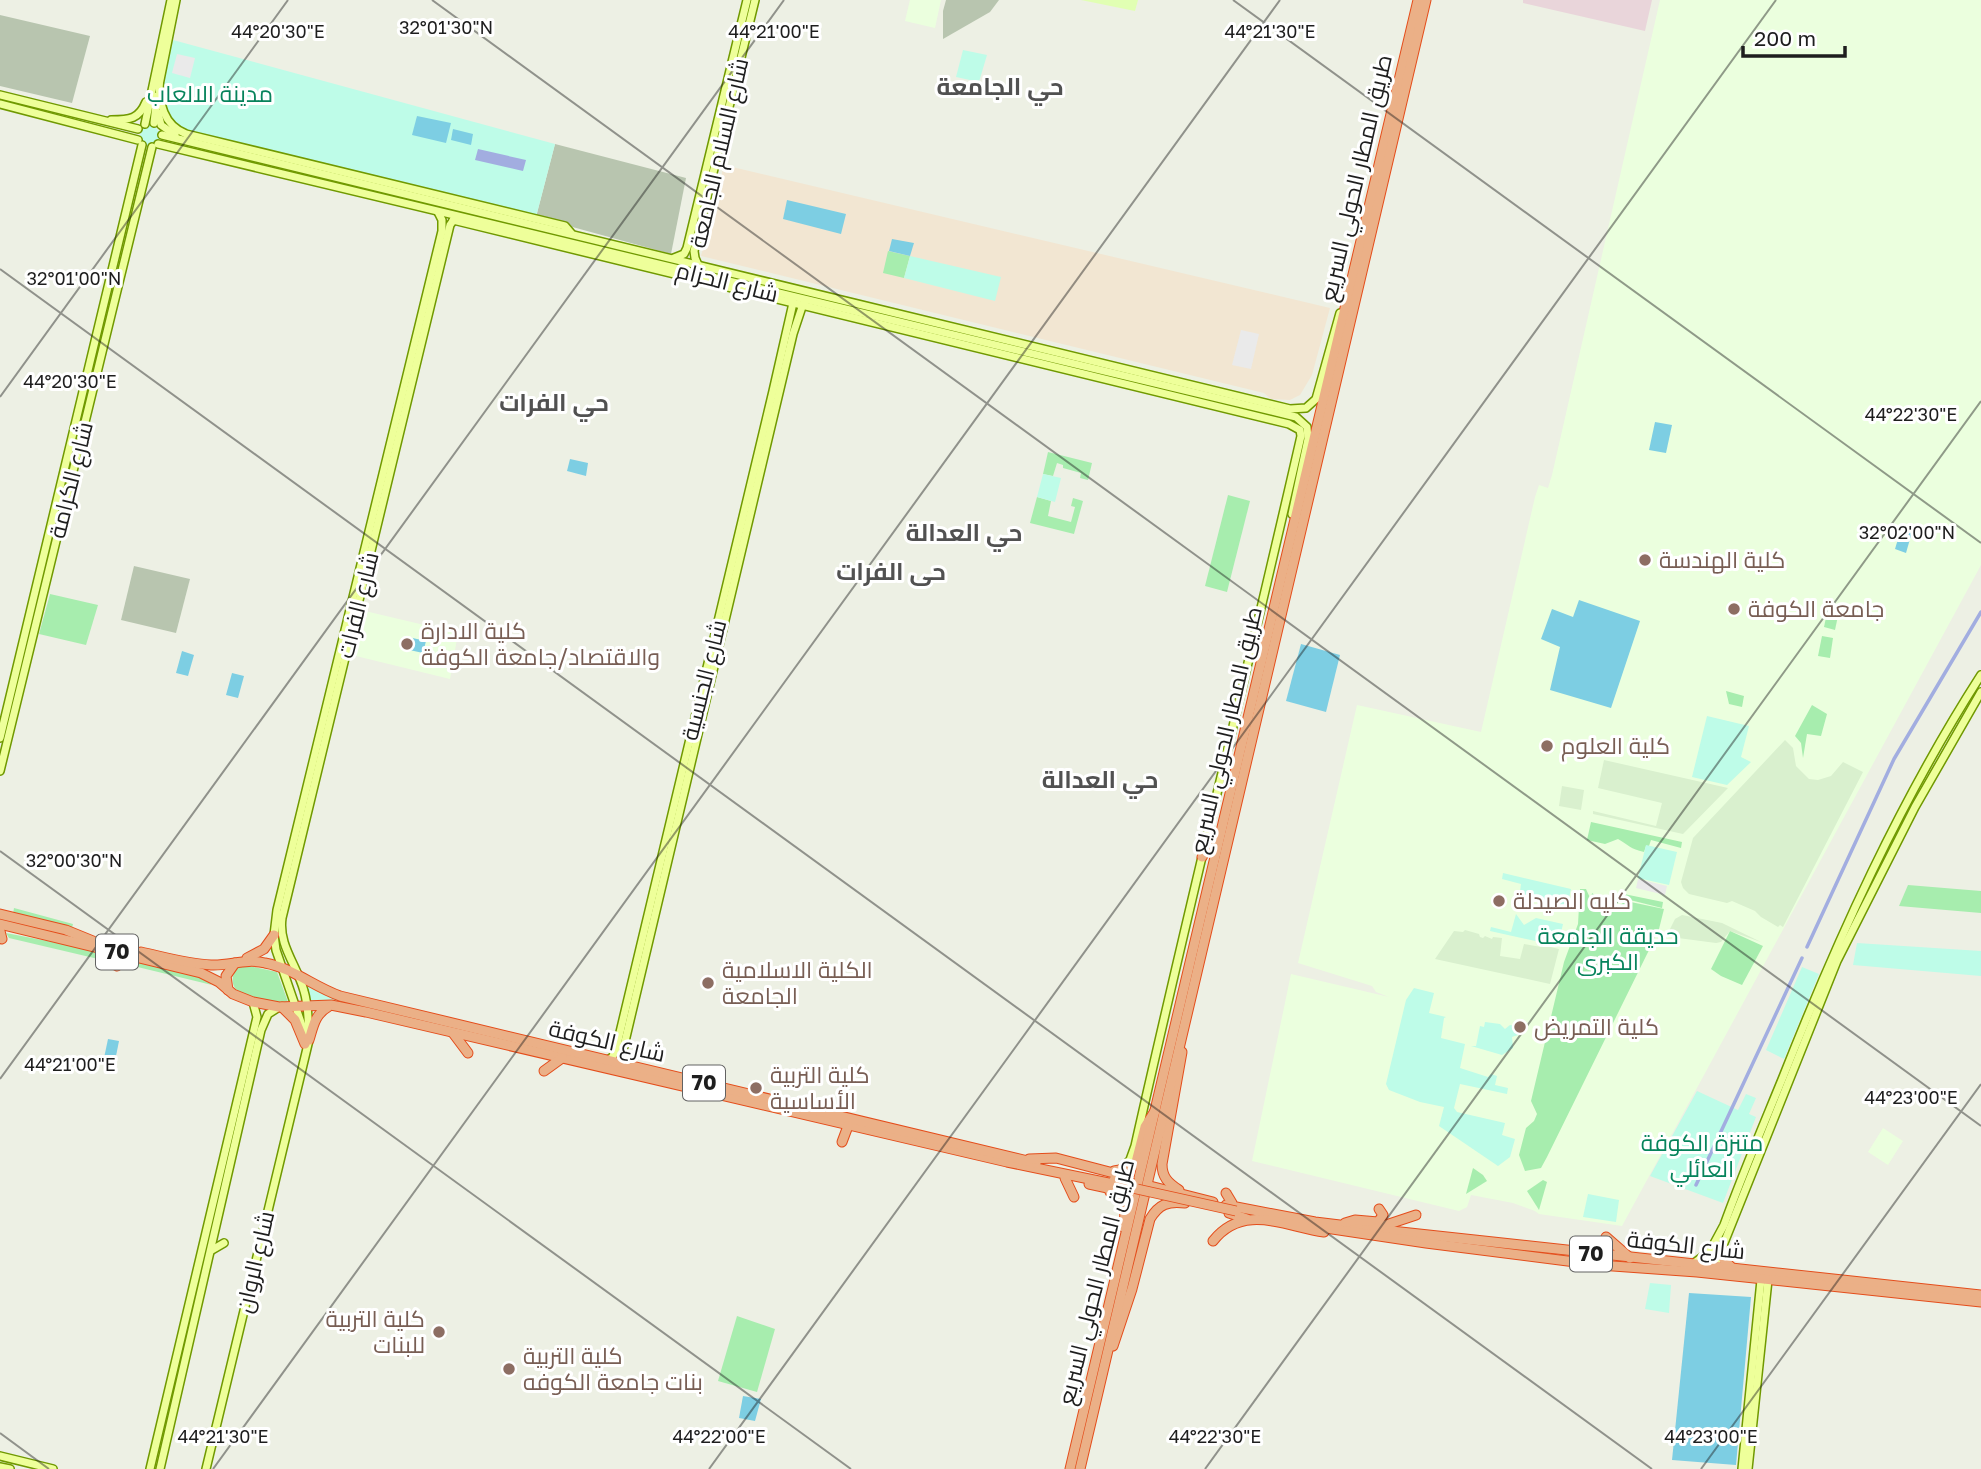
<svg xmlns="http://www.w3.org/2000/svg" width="1981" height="1469" font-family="'Golos Text',Cairo,sans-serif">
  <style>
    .commercial { fill: #f2e6d2 }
    .industrial { fill: #e9d5da }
    .education { fill: #ebffde }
    .construction { fill: #b8c5af }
    .farmland { fill: #d9f0ce }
    .grass { fill: #a7edae }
    .sand { fill: #e1ffb3 }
    .park { fill: #befce8 }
    .pitch { fill: #7dcee3 }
    .parking { fill: #eaeaea }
    .water { fill: #a2ade0 }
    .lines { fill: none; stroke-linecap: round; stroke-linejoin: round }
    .canal { stroke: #a2ade0; stroke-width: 3.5 }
    .major-casing { stroke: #709900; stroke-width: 10 }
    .highway-casing { stroke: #e44d1b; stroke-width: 11 }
    .major { stroke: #eeff9a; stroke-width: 7 }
    .highway { stroke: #ebb087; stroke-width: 9 }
    .highway-bridge-casing { stroke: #e44d1b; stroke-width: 11; stroke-linecap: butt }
    .highway-bridge { stroke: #ebb087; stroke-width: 9 }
    .ticks { fill: none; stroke: #1e1e1e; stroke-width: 2; stroke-opacity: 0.45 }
    .education-dot { fill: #8d6e63; stroke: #fff; stroke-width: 2.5 }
    .labels { text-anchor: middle; stroke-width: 6; stroke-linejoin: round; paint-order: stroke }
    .shield { fill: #fff; stroke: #626262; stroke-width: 2 }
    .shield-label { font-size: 21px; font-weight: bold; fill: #1e1e1e }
    .park-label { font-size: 23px; fill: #06835b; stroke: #fff }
    .street-label { font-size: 23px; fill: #1e1e1e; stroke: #fff }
    .education-label { font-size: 23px; fill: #785e54; stroke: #fff; text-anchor: start }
    .neighbourhood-label { font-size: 24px; font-weight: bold; fill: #515151; stroke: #fff }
    .ticks-label { font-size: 18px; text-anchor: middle; fill: #1e1e1e; stroke: #fff; stroke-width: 6; stroke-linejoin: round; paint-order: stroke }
  </style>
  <rect width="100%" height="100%" fill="#edf0e4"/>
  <path class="commercial" d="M 728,166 L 1330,308 L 1312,375 L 1300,395 L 1290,400 L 1271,399 L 1264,393 L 1231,385 L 701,256 L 723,169 Z"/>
  <path class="industrial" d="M 1523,0 L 1652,0 L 1645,31 L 1523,3 Z"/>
  <g class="education">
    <path d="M 910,0 L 941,0 L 935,28 L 905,21 Z"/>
    <path d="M 1660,0 L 1981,0 L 1981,565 L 1622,1226 L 1539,1214 L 1535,1211 L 1513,1203 L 1471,1195 L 1467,1207 L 1459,1211 L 1252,1161 L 1291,974 L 1389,997 L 1376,992 L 1372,986 L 1298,963 L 1357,705 L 1481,732 L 1535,497 L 1539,485 L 1548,488 L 1552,475 Z"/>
    <path d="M 365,611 L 458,633 L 450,679 L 356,656 Z"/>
    <path d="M 1883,1128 L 1903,1141 L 1888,1165 L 1868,1152 Z"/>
  </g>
  <g class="construction">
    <path d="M 946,0 L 999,0 L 990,12 L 943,39 L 943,11 Z"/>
    <path d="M 0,15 L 90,36 L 72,103 L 0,86 Z"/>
    <path d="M 555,144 L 686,178 L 671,254 L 536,217 Z"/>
    <path d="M 134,566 L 190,579 L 176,633 L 121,620 Z"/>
  </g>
  <g class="farmland">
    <path d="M 1785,740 L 1793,748 L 1796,766 L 1809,779 L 1818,780 L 1831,776 L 1843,762 L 1863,772 L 1783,927 L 1780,925 L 1778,927 L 1761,917 L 1755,911 L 1732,901 L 1727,903 L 1689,894 L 1683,888 L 1681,882 L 1693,838 Z"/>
    <path d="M 1604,760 L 1728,788 L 1683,834 L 1593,814 L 1593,811 L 1656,826 L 1662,803 L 1598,788 Z"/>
    <path d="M 1562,786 L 1584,790 L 1581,810 L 1559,806 Z"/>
    <path d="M 1682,915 L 1722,923 L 1761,942 L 1730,931 L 1721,942 L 1716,943 L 1678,938 L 1668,933 L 1675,919 Z"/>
    <path d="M 1465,930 L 1479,934 L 1480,937 L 1483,938 L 1485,936 L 1492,939 L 1493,937 L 1502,938 L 1500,956 L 1520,959 L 1524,944 L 1541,947 L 1542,945 L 1559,949 L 1550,984 L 1435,959 L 1454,931 L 1463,932 Z"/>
  </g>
  <g class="grass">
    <path d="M 888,251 L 910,256 L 904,278 L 883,273 Z"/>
    <path d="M 1048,452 L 1092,463 L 1088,480 L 1080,478 L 1081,473 L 1063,468 L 1063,465 L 1057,463 L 1053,476 L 1043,474 Z"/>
    <path d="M 1228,495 L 1250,501 L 1227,592 L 1205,586 Z"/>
    <path d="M 1037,497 L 1051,501 L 1048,516 L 1071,522 L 1075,507 L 1071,506 L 1073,498 L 1083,501 L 1074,534 L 1030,523 Z"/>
    <path d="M 50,594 L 98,605 L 86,645 L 39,634 Z"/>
    <path d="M 1828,608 L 1839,611 L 1835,630 L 1824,627 Z"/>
    <path d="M 1822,636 L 1833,638 L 1830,658 L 1818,656 Z"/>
    <path d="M 1726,691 L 1744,696 L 1742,707 L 1729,704 Z"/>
    <path d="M 1812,705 L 1827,714 L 1821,736 L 1807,734 L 1803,758 L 1801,743 L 1795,736 Z"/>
    <path d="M 1591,822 L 1682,842 L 1681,848 L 1651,840 L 1649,846 L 1646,846 L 1644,852 C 1630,849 1629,845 1618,839 L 1605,844 L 1587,840 Z"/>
    <path d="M 1908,885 L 1981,891 L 1981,913 L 1899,906 Z"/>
    <path d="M 1580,889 L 1586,889 L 1591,900 L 1592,893 L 1605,902 L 1615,900 L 1624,894 L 1663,902 L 1662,908 L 1626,899 L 1608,908 L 1617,907 L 1626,901 L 1664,909 L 1659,929 L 1652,944 L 1547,1157 L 1541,1168 L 1525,1171 L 1519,1155 L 1526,1128 L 1534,1121 L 1537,1114 L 1531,1101 L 1564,962 L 1578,924 Z"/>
    <path d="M 14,908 L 73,924 L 72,928 L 13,914 Z"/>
    <path d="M 1730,931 L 1763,946 L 1742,985 L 1721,976 L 1711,969 Z"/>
    <path d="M 6,933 L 115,954 L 111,962 L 9,938 Z"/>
    <path d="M 125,958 L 200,977 L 212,985 L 121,963 Z"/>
    <path d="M 245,965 L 277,972 L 288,1002 L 286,1004 C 265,1000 220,1000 236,968 Z"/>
    <path d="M 1473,1168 L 1483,1175 L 1487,1181 L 1466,1194 Z"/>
    <path d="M 1543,1180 L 1547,1182 L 1539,1210 L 1527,1191 Z"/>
    <path d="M 737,1316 L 775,1329 L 757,1392 L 718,1381 Z"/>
  </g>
  <path class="sand" d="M 1081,0 L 1138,0 L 1135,11 Z"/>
  <g class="park">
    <path d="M 173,40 L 555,144 L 536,217 L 180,130 C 152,101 165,74 173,40 Z"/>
    <path d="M 963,50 L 987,55 L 979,82 L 956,77 Z"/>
    <circle cx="150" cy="136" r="10"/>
    <path d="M 910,256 L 1001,277 L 995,301 L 904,278 Z"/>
    <path d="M 1043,474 L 1061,478 L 1055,502 L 1037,497 Z"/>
    <path d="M 1707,716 L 1749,726 L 1741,757 L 1751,762 L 1727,785 L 1692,777 Z"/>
    <path d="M 1646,845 L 1677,852 L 1669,885 L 1638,878 Z"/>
    <path d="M 1503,873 L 1571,889 L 1566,911 L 1540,904 L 1532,892 L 1519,899 L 1521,884 L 1502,879 Z"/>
    <path d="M 1516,914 L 1524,925 L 1536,918 L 1563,924 L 1558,946 L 1490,931 L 1491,927 L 1511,932 Z"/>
    <path d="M 1857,943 L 1981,951 L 1981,976 L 1853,965 Z"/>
    <path d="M 1802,967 L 1819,974 L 1784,1059 L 1766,1050 Z"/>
    <path d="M 305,981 L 333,998 L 388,1012 L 387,1016 L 312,1005 Z"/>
    <path d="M 1414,988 L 1434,993 L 1429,1013 L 1446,1017 L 1444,1018 L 1441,1038 L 1465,1044 L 1460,1068 L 1488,1077 L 1491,1074 L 1497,1076 L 1495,1085 L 1508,1088 L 1507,1094 L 1460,1084 L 1454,1108 L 1457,1112 L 1505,1123 L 1502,1135 L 1515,1139 L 1510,1157 L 1498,1166 L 1439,1126 L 1444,1107 L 1420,1102 L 1389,1090 L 1386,1084 L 1406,1000 Z"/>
    <path d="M 1485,1022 L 1500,1024 L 1505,1029 L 1510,1025 L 1519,1027 L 1518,1035 L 1512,1037 L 1513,1048 L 1502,1055 L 1471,1046 L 1476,1046 L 1480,1026 L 1484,1027 Z"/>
    <path d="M 1697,1091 L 1738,1110 L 1746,1094 L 1756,1098 L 1749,1114 L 1756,1117 L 1723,1203 L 1650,1176 Z"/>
    <path d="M 1588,1194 L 1619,1200 L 1616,1222 L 1583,1217 Z"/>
    <path d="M 1650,1283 L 1671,1285 L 1669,1313 L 1645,1309 Z"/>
  </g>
  <g class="pitch">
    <path d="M 417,116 L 451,123 L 446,143 L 412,135 Z"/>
    <path d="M 453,129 L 473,134 L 471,145 L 451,140 Z"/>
    <path d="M 787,200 L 846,214 L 841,234 L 783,219 Z"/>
    <path d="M 892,239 L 914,243 L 910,256 L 889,251 Z"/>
    <path d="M 1655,422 L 1672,425 L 1666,453 L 1649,450 Z"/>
    <path d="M 570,459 L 588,463 L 586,476 L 567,471 Z"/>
    <path d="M 1901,529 L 1912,532 L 1906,553 L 1895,549 Z"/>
    <path d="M 1579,600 L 1640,621 L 1611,708 L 1550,690 L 1560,647 L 1541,639 L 1552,609 L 1573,617 Z"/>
    <path d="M 408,637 L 426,641 L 423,653 L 405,649 Z"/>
    <path d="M 1301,644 L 1340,655 L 1326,712 L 1286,701 Z"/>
    <path d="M 182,651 L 194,655 L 188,676 L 176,673 Z"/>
    <path d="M 232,673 L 244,676 L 238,698 L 226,695 Z"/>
    <path d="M 108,1039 L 119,1041 L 115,1061 L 104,1058 Z"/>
    <path d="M 1689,1293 L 1751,1297 L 1736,1465 L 1672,1460 Z"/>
    <path d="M 743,1396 L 761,1399 L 755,1421 L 739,1418 Z"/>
  </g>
  <g class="parking">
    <path d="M 177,54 L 195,58 L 190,78 L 172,73 Z"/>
    <path d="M 1241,330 L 1259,334 L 1251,369 L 1232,365 Z"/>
    <path d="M 1638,879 L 1667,886 L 1665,895 L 1636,888 Z"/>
  </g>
  <path class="water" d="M 478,149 L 526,160 L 523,171 L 475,160 Z"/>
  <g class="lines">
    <g class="canal">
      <path d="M 1807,947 L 1894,759 L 1981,612"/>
      <path d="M 1696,1185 L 1802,958"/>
    </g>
    <g class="major-casing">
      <g id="major">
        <path d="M 159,80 C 159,103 163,125 186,134 L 565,226 L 571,233"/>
        <path d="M 159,85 L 176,0"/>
        <path d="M 0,95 L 138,129"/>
        <path d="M 0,104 L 138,140"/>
        <path d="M 158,113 L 161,125 L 175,135"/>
        <path d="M 111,120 C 130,120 139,119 146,102"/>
        <path d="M 154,123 L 157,96"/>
        <path d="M 145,124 L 171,0"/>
        <path d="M 162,135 L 1290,409 L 1306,408 L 1316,399 L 1340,313"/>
        <path d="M 158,144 L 1296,417 L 1307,427 L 1308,439 L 1292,514"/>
        <path d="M 453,220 L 1289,424 L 1300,430 L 1301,436 C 1247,673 1188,909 1135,1146 L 1130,1160 L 1121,1169"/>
        <path d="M 674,258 L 684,254 L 687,248 L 747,0"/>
        <path d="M 698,265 L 695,258 L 694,251 L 755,0"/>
        <path d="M 0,738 L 142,145"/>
        <path d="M 0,771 L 152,147"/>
        <path d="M 305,1034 L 276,950 L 274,935 L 277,910 L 442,231 L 442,220 L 438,212"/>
        <path d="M 607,1060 L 612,1058 L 616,1049 L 773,391 L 793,303 L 791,300"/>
        <path d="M 624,1064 L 622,1054 L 793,334 L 803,304"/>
        <path d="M 212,1250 L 224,1243"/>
        <path d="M 1693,1264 L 1710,1251 L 1724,1225 C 1742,1175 1763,1126 1783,1077 C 1838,938 1900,801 1981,675"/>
        <path d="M 1714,1268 L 1837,961 L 1915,807 L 1981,692"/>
        <path d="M 0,1456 L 53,1469"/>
        <path d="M 0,1467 L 10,1469"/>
        <path d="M 150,1469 L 257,1017 L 253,1002"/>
        <path d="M 160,1469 L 261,1030 L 268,1014 L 279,1007"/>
        <path d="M 206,1469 L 309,1040 C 308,1024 309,1007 304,991 C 297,965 278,945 282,918 L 450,225 L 455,218"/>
        <path d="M 1742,1469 L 1761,1280"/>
        <path d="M 1748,1469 L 1768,1280"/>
      </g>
    </g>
    <g class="highway-casing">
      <g id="highway">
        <path d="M 1202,857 L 1217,835"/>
        <path d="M 0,914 L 66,930 L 93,941"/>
        <path d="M 0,924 L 201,973 L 219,982 L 233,994 L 253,1002 L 279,1007 L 331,1005 L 366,1012 L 1007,1162 L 1123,1186"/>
        <path d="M 0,931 L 2,939"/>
        <path d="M 141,952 C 164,957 188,964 211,965 C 230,966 246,958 265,963 C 293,968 314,987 340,996 L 1036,1163"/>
        <path d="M 247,958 L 264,949 L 274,935"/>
        <path d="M 117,966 L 121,953"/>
        <path d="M 228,990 L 226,976 L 235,963"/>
        <path d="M 282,1007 L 295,1020 L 305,1044"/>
        <path d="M 453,1033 L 468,1053"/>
        <path d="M 309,1040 C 313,1027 315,1014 328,1007"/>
        <path d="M 544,1071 L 562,1058"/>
        <path d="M 842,1142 L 848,1126"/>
        <path d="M 1029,1159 L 1056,1158 L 1125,1176 L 1133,1183 L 1131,1190 L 1126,1192 L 1089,1184"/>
        <path d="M 1114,1171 L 1131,1168 L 1136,1162 L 1145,1127 L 1155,1111"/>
        <path d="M 1065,1178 L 1074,1197"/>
        <path d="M 1150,1186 L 1213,1202"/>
        <path d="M 1179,1190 C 1168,1183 1162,1177 1162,1164 L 1182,1052"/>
        <path d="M 1110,1192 C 1125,1201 1127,1211 1123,1227"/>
        <path d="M 1226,1193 L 1232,1203"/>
        <path d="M 1226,1205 L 1315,1222 L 1373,1229 L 1981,1295"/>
        <path d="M 1229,1205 L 1229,1213 L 1247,1219"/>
        <path d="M 1345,1223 L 1355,1220 L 1378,1222 L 1383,1215 L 1379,1209"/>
        <path d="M 1319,1227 L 1426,1243 L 1599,1265 L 1697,1272 L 1981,1302"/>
        <path d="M 1374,1229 L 1416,1215"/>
        <path d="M 1606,1237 L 1630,1258"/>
        <path d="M 1213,1241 C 1243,1203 1284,1226 1324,1232"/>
        <path d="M 1722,1249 L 1724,1260 L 1731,1267"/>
        <path d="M 1113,1346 L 1132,1289 L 1150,1219 C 1159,1204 1168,1201 1185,1203"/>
        <path d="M 1070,1469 L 1418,0"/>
        <path d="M 1080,1469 L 1426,0"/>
      </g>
    </g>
    <use href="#major" class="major"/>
    <use href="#highway" class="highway"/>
    <g class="highway-bridge-casing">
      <g id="highway-bridge">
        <path d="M 1114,1180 L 1134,1184"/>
        <path d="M 1128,1187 L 1236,1211"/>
      </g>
    </g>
    <use href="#highway-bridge" class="highway-bridge"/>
  </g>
  <path class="ticks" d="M 432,0 L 1981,1126M 1233,0 L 1981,543M 0,269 L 1652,1469M 0,397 L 288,0M 0,851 L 851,1469M 0,1079 L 784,0M 0,1433 L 49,1469M 213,1469 L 1280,0M 709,1469 L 1776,0M 1205,1469 L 1981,401M 1701,1469 L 1981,1084"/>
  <g class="education-dot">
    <circle cx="1645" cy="560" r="7"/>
    <circle cx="1734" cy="609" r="7"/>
    <circle cx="407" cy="644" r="7"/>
    <circle cx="1547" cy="746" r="7"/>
    <circle cx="1499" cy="901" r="7"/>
    <circle cx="708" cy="983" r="7"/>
    <circle cx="1520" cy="1027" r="7"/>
    <circle cx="756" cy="1088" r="7"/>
    <circle cx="439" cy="1332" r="7"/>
    <circle cx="509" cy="1369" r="7"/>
  </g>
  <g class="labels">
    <g class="shield">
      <rect x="96" y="934.5" width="42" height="35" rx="5"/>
      <rect x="683" y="1065.5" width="42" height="35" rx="5"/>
      <rect x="1570" y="1236.5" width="42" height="35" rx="5"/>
    </g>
    <g class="shield-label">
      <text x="117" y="959">70</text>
      <text x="704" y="1090">70</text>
      <text x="1591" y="1261">70</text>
    </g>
    <g class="park-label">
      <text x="210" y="102">مدينة الالعاب</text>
      <text x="1608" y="944">حديقة الجامعة<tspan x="1608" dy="26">الكبرى</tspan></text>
      <text x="1702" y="1151">متنزة الكوفة<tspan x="1702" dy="26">العائلي</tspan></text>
    </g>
    <g class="street-label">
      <text transform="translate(719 153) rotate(-77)" y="8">شارع السلام الجامعة</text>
      <text transform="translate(1356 178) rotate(-77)" y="8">طريق المطار الحولي السريع</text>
      <text transform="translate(727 282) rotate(14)" y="8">شارع الحزام</text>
      <text transform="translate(71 480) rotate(-76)" y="8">شارع الكرامة</text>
      <text transform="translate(358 605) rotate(-76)" y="8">شارع الفرات</text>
      <text transform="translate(704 680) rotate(-76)" y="8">شارع الجنسية</text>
      <text transform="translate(1226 730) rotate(-77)" y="8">طريق المطار الحولي السريع</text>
      <text transform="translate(607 1041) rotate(13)" y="8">شارع الكوفة</text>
      <text transform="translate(1686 1245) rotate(6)" y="8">شارع الكوفة</text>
      <text transform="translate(255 1262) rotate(-77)" y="8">شارع الروان</text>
      <text transform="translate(1096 1282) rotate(-76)" y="8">طريق المطار الحولي السريع</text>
    </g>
    <g class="education-label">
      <text x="1659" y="568">كلية الهندسة</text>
      <text x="1748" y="617">جامعة الكوفة</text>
      <text x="421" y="639">كلية الادارة<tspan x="421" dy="26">والاقتصاد/جامعة الكوفة</tspan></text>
      <text x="1561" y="754">كلية العلوم</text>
      <text x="1513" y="909">كليه الصيدلة</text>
      <text x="722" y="978">الكلية الاسلامية<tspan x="722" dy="26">الجامعة</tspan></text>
      <text x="1534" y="1035">كلية التمريض</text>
      <text x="770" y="1083">كلية التربية<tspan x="770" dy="26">الأساسية</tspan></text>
      <text x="425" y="1327" text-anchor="end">كلية التربية<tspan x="425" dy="26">للبنات</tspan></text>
      <text x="523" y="1364">كلية التربية<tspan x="523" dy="26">بنات جامعة الكوفه</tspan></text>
    </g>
    <g class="neighbourhood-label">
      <text x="1000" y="95">حي الجامعة</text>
      <text x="554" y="411">حي الفرات</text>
      <text x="964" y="541">حي العدالة</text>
      <text x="891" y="580">حی الفرات</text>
      <text x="1100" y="788">حي العدالة</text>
    </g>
  </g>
  <g class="ticks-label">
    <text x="446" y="34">32°01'30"N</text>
    <text x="774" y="38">44°21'00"E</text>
    <text x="1270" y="38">44°21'30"E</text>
    <text x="278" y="38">44°20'30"E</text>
    <text x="74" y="285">32°01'00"N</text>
    <text x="70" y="388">44°20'30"E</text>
    <text x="1911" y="421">44°22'30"E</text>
    <text x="1907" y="539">32°02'00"N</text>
    <text x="74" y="867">32°00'30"N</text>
    <text x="70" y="1071">44°21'00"E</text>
    <text x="1911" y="1104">44°23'00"E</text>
    <text x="223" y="1443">44°21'30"E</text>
    <text x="719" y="1443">44°22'00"E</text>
    <text x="1215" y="1443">44°22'30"E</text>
    <text x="1711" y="1443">44°23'00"E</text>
  </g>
  <path d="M1743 46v10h102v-10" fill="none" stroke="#1e1e1e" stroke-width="3.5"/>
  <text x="1754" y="46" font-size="21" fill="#1e1e1e" stroke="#ffffff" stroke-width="5" paint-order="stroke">200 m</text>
</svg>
